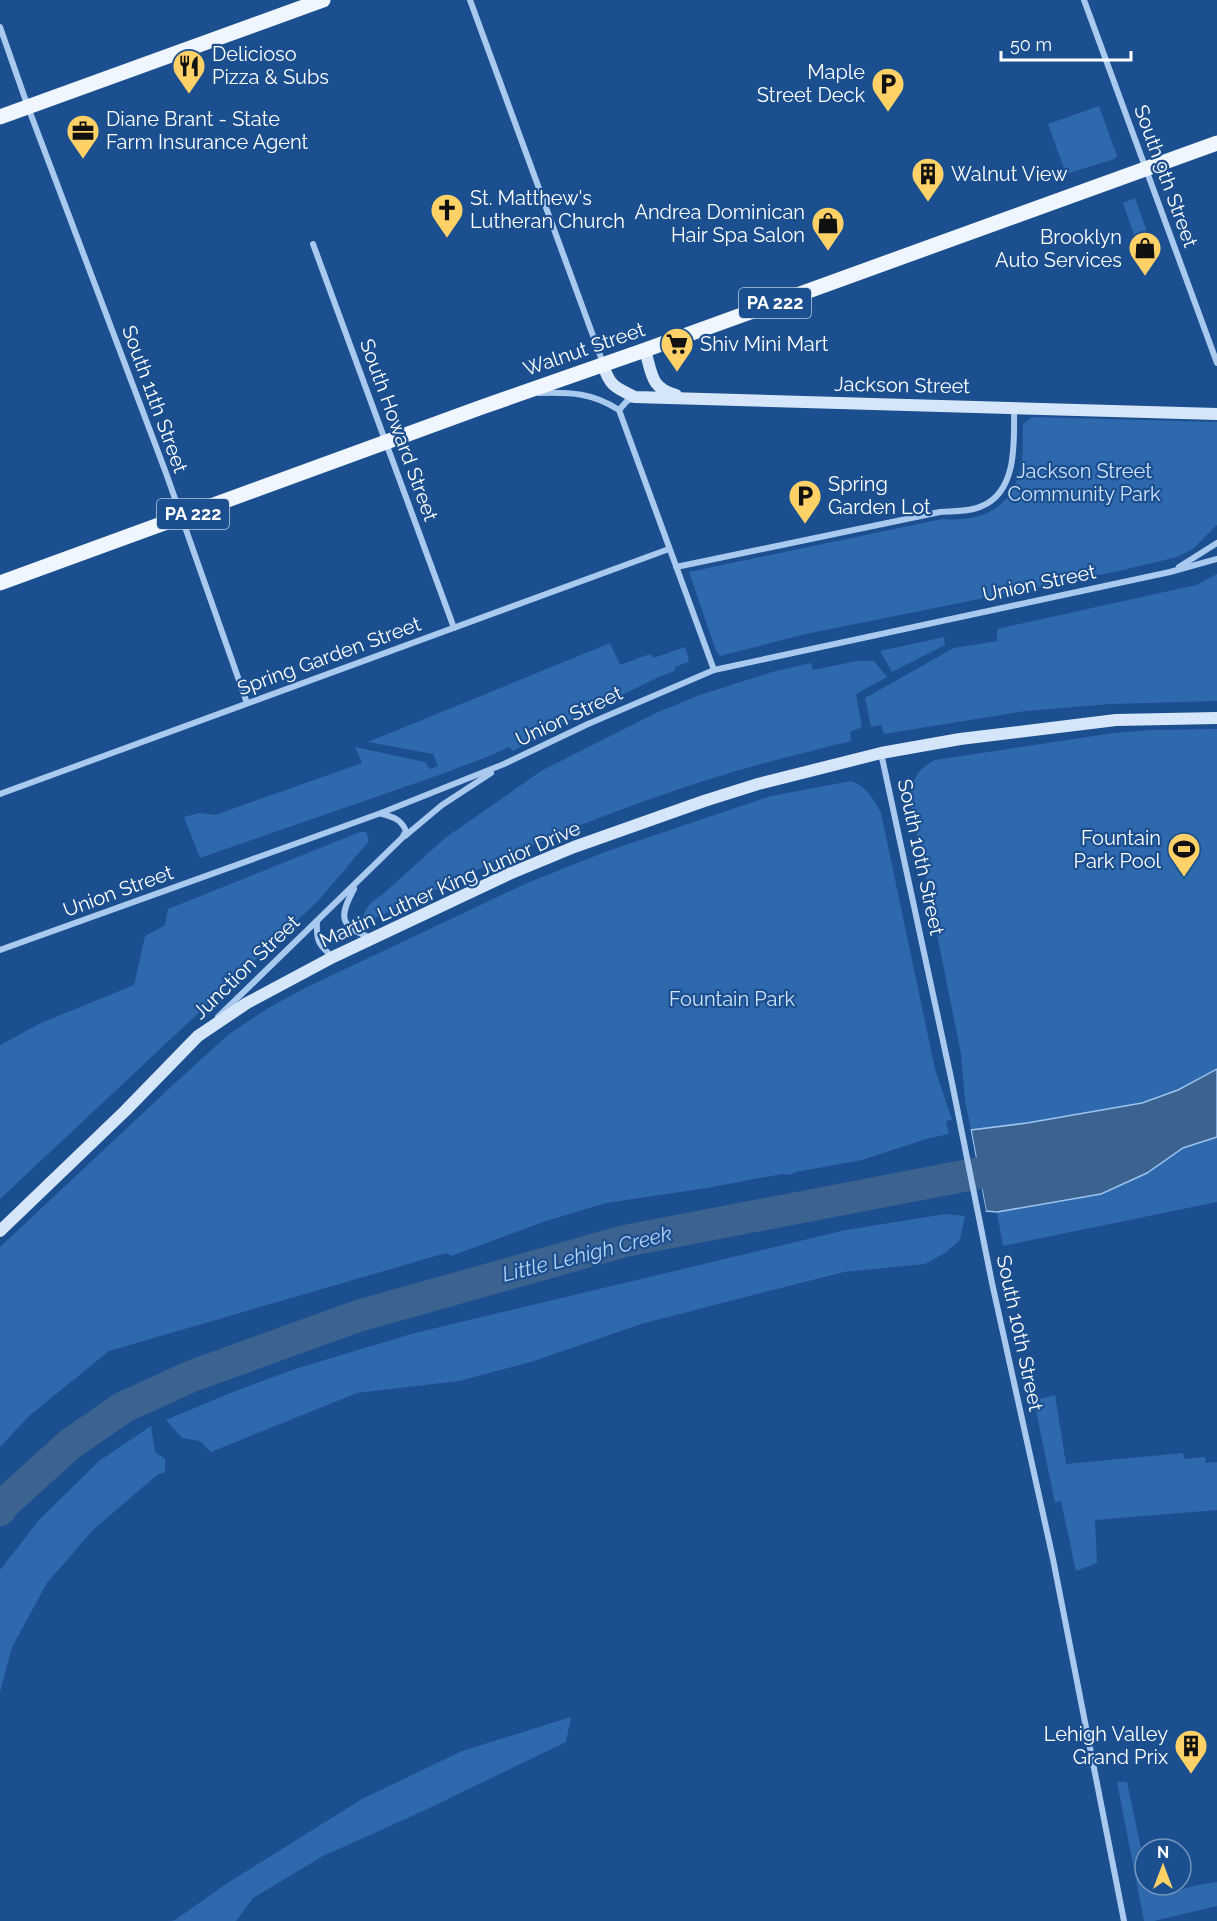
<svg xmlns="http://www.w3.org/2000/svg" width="1217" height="1921" font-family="Raleway,sans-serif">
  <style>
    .green { fill: #2e69ad }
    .water { fill: #3c6290; stroke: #9cc4f0; stroke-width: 1.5 }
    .pier { fill: #1b4f8f }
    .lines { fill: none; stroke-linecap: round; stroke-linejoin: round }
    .river { stroke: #3c6290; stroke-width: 32 }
    .street { stroke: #a9c9ee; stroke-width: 6 }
    .secondary { stroke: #d6e6fa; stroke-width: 12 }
    .primary { stroke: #f0f6ff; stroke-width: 15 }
    .labels { text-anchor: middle; stroke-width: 4.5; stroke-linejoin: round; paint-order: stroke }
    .shield { fill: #1b4f8f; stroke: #bbcadd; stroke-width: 1.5 }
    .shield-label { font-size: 18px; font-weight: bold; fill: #fff }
    .poi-label { font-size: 20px; fill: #fff; stroke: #1b4f8f; text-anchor: start }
    .street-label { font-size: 20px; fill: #fff; stroke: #1b4f8f }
    .park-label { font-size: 20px; fill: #cfe3fa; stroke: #1b4f8f }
    .water-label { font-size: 21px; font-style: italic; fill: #b5d3f5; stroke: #1b4f8f }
  </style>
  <rect width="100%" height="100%" fill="#1b4f8f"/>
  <g class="green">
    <path d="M 1099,106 L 1117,156 L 1114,159 L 1066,174 L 1048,124 Z"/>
    <path d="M 1135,198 L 1151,243 L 1138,247 L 1123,203 Z"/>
    <path d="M 1032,417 L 1217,422 L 1217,525 L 1193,549 L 1177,557 L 1119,571 L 806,634 L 720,656 L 716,651 L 689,572 L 942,519 C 982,522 1012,509 1021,466 C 1024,452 1022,438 1023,424 Z"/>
    <path d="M 1217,574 L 1217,701 L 1111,704 L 1026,711 L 884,734 L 881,725 L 871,727 L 865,698 L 954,648 L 997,641 L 997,629 L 1196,585 Z"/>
    <path d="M 944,637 L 945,645 L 892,672 L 880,651 Z"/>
    <path d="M 610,643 L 620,665 L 650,654 L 653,658 L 685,647 L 689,659 L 688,662 L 675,667 L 675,671 L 661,676 L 570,720 L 513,751 L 509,747 L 487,757 L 442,774 L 200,858 L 184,817 L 200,813 L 215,815 L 362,763 L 355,747 L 425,762 L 430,769 L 438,766 L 433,754 L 368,742 Z"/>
    <path d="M 857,661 L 874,661 L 887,677 L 856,694 L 862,727 L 850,732 L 851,741 C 804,753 756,764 710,779 C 618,808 527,845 440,888 C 417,899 393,909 370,921 L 365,923 L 362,921 C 364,910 371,900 382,895 L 445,838 L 541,771 L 656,713 L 697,696 L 772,672 L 811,663 L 813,670 Z"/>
    <path d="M 1217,729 L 1217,1069 L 1178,1090 L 1142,1103 L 1027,1123 L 971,1130 L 965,1101 L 961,1054 L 911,805 C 909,784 916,769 935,760 L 1113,733 L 1151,730 Z"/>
    <path d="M 851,781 C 865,785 875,801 881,813 L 935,1069 L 952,1120 L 946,1121 L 949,1134 L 926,1139 L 862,1160 L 796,1172 L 790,1175 L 782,1174 L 707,1188 L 606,1203 L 546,1221 L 451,1256 L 446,1253 L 109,1351 L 29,1416 L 0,1447 L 0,1247 L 174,1084 L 229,1034 L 270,1007 L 305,988 L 527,883 L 605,852 L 771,796 Z"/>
    <path d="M 360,832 L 366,832 L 369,841 L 318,901 L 0,1199 L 0,1045 L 41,1023 L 134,985 L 145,936 L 165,925 L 168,909 Z"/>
    <path d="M 1217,1137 L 1217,1202 L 1003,1246 L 997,1212 L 1101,1194 L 1147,1173 L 1183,1148 Z"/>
    <path d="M 945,1214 L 965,1216 L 960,1240 L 945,1253 L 925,1264 L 844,1272 L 773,1290 L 641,1324 L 534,1361 L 459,1381 L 357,1393 L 211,1452 L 200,1441 L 182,1438 L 166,1420 L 235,1391 L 298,1368 L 411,1334 L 846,1230 Z"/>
    <path d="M 1055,1395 L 1066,1464 L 1183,1453 L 1184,1459 L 1205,1457 L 1206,1463 L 1217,1462 L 1217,1510 L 1095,1520 L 1097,1563 L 1076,1571 L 1061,1501 L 1055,1503 L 1036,1411 L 1036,1404 L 1039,1399 Z"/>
    <path d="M 151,1426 L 155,1452 L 165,1459 L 165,1472 L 157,1475 L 93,1530 L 47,1583 L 12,1647 L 0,1692 L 0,1570 L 39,1520 L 99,1461 Z"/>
    <path d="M 571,1717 L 566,1742 L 421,1812 L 323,1856 L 253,1898 L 236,1921 L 171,1921 L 175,1920 L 226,1884 L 362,1799 L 462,1751 Z"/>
    <path d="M 1117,1782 L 1127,1782 L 1145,1867 L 1145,1885 L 1149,1885 L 1157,1890 L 1170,1892 L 1198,1885 L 1217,1882 L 1217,1906 L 1154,1921 L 1144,1921 Z"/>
  </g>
  <path class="water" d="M 1217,1069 L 1217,1137 L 1183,1148 L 1147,1173 L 1101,1194 L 997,1212 L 986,1211 L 971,1130 L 1027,1123 L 1142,1103 L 1178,1090 Z"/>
  <path class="pier" d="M 970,1127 L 986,1211 L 984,1212 L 968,1131 Z"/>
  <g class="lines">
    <path class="river" d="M 0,1510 L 4,1504 L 70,1444 L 124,1407 L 192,1376 L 358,1316 L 625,1241 L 1021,1165"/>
    <g class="street">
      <path d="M 470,0 L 603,363"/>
      <path d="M 1084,0 L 1217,363"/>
      <path d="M 0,27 L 28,107 L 166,473 L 247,703"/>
      <path d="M 313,244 L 454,628"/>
      <path d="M 539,393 C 571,392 593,393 619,410 L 714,670"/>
      <path d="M 619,410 L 627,401 L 635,398"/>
      <path d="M 676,567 L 940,512 C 954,511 970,512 982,506 C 1018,491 1014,440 1014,408"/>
      <path d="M 1179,567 L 1217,543"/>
      <path d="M 881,753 L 951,1078 L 992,1283 L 1053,1559 L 1124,1921"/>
      <path d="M 0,794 L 669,549"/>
      <path d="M 405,836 L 442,805 L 491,773"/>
      <path d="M 354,889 C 338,918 340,927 372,938"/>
      <path d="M 317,921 C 316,940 318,945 333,957"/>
      <path d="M 0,950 L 381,813 L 504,764 L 588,724 L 714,670 L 1170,572 L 1217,559"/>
      <path d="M 218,1017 L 402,838 L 406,831 C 401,819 393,817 382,814"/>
    </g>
    <g class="secondary">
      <path d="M 645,350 C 652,373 650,388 676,395"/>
      <path d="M 603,364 C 609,386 616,388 635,397 L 1217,414"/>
      <path d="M 0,1231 L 125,1111 L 198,1036 L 247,1003 L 333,957 L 509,874 L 574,847 L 704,801 L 758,784 L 881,753 L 960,739 L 1116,720 L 1217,718"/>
    </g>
    <g class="primary">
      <path d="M 0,117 L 323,0"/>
      <path d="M 0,583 L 482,407 L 645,350 L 1217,143"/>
    </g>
  </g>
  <defs>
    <g id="restaurant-pin" transform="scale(1.725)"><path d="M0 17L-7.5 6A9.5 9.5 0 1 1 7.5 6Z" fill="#ffd166" stroke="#1b4f8f"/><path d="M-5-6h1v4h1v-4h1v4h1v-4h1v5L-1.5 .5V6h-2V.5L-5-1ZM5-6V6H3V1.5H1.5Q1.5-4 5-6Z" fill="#111"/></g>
    <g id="parking-pin" transform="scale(1.725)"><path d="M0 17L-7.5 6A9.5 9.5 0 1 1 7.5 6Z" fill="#ffd166" stroke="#1b4f8f"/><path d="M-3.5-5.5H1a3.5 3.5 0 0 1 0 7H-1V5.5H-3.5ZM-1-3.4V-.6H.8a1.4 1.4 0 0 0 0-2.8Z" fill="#111"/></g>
    <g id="office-pin" transform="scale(1.725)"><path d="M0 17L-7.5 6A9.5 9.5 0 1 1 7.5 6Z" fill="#ffd166" stroke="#1b4f8f"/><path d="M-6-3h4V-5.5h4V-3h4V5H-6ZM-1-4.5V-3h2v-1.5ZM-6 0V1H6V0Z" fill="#111"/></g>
    <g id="building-pin" transform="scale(1.725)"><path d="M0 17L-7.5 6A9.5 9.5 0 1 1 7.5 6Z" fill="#ffd166" stroke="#1b4f8f"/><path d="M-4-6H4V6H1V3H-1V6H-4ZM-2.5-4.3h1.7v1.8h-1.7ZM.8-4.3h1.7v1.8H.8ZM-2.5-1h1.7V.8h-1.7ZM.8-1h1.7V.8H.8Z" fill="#111"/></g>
    <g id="church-pin" transform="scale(1.725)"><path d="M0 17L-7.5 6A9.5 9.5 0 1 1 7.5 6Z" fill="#ffd166" stroke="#1b4f8f"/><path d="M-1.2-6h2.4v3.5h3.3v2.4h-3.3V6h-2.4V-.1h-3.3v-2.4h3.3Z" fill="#111"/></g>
    <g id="shop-pin" transform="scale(1.725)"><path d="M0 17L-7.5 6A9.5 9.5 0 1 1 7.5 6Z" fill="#ffd166" stroke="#1b4f8f"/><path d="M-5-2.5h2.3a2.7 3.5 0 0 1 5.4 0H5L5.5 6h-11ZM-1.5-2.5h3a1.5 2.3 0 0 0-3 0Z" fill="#111"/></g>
    <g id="supermarket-pin" transform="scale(1.725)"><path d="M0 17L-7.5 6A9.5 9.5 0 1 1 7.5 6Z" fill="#ffd166" stroke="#1b4f8f"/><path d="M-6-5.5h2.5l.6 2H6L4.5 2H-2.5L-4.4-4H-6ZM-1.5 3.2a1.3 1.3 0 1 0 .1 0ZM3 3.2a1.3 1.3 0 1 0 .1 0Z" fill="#111"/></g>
    <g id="stadium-pin" transform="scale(1.725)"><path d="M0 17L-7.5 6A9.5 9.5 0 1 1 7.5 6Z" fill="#ffd166" stroke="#1b4f8f"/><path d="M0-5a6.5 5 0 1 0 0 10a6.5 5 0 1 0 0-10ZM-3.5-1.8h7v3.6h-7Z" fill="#111"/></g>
  </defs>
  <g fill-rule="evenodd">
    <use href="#restaurant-pin" x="189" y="66"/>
    <use href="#parking-pin" x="888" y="84"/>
    <use href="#office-pin" x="83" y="131"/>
    <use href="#building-pin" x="928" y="174"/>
    <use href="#church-pin" x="447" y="210"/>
    <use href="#shop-pin" x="828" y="223"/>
    <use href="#shop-pin" x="1145" y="248"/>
    <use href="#supermarket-pin" x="677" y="344"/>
    <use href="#parking-pin" x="805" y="496"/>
    <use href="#stadium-pin" x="1184" y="849"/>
    <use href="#building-pin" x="1191" y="1746"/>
  </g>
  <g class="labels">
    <g class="shield">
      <rect x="739" y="288" width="72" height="30" rx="4.5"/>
      <rect x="157" y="499" width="72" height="30" rx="4.5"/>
    </g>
    <g class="shield-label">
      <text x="775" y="309">PA 222</text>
      <text x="193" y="520">PA 222</text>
    </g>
    <g class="poi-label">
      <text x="212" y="61">Delicioso<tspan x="212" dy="23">Pizza &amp; Subs</tspan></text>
      <text x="865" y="79" text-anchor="end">Maple<tspan x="865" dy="23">Street Deck</tspan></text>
      <text x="106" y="126">Diane Brant - State<tspan x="106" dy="23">Farm Insurance Agent</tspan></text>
      <text x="951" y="181">Walnut View</text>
      <text x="470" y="205">St. Matthew's<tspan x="470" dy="23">Lutheran Church</tspan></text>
      <text x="805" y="219" text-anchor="end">Andrea Dominican<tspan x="805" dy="23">Hair Spa Salon</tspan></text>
      <text x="1122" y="244" text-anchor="end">Brooklyn<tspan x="1122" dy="23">Auto Services</tspan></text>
      <text x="700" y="351">Shiv Mini Mart</text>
      <text x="828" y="491">Spring<tspan x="828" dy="23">Garden Lot</tspan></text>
      <text x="1161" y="845" text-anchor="end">Fountain<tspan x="1161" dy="23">Park Pool</tspan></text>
      <text x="1168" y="1741" text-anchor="end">Lehigh Valley<tspan x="1168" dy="23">Grand Prix</tspan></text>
    </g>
    <g class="street-label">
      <text transform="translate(1166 176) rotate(70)" y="7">South 9th Street</text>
      <text transform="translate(584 349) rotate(-19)" y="7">Walnut Street</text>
      <text transform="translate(902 385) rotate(1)" y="7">Jackson Street</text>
      <text transform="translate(155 399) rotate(70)" y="7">South 11th Street</text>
      <text transform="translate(399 430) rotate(70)" y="7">South Howard Street</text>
      <text transform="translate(1039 583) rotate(-12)" y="7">Union Street</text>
      <text transform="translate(329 656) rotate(-20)" y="7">Spring Garden Street</text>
      <text transform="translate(569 716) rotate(-25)" y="7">Union Street</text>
      <text transform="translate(921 857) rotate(78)" y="7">South 10th Street</text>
      <text transform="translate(450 884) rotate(-24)" y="7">Martin Luther King Junior Drive</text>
      <text transform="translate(118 891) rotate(-20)" y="7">Union Street</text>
      <text transform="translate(246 967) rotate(-44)" y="7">Junction Street</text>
      <text transform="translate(1020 1333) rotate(78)" y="7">South 10th Street</text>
    </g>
    <g class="park-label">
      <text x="1084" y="478">Jackson Street<tspan x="1084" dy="23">Community Park</tspan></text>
      <text x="732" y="1006">Fountain Park</text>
    </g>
    <g class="water-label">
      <text transform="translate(587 1254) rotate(-14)" y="7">Little Lehigh Creek</text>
    </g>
  </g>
  <g transform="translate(1163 1867)"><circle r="28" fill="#1b4f8f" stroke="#7695bc" stroke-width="1.5"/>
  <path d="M0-4.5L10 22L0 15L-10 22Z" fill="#ffd166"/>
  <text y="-9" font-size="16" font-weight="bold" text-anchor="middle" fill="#ffffff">N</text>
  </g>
  <path d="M1001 51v9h130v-9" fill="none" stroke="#ffffff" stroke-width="3"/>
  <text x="1010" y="51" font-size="18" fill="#ffffff" stroke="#1b4f8f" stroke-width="4.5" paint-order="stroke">50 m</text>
</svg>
